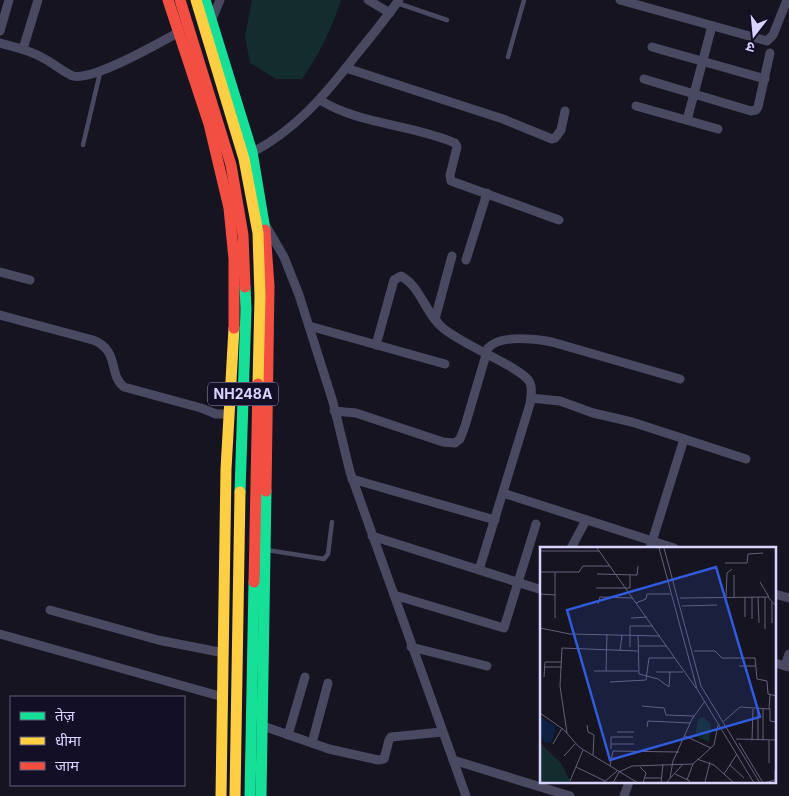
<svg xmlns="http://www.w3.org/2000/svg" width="789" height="796" font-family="Inter,'Noto Sans Devanagari',sans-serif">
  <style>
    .green { fill: #132c2d }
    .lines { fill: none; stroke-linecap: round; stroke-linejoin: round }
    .lane { stroke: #4a4962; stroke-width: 4.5 }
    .street { stroke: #4a4962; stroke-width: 9 }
    .fast { stroke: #16e098; stroke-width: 11 }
    .slow { stroke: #ffcf43; stroke-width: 11 }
    .jam { stroke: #f24e42; stroke-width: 11 }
    .fast-bridge { stroke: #16e098; stroke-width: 11 }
    .slow-bridge { stroke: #ffcf43; stroke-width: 11 }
    .jam-bridge { stroke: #f24e42; stroke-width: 11 }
    .labels { text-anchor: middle; stroke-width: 5; stroke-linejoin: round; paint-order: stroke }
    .shield { fill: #130f26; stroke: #9e99be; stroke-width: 1 }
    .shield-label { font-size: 14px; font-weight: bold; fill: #d9d4ff }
    .inset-road { fill: none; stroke: #64617a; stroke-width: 1 }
    .view { fill: #305bdc; fill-opacity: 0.15; stroke: #305bdc; stroke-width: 2.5 }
    .inset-edge { fill: none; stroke: #d9d4ff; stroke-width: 2.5 }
  </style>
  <rect width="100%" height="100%" fill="#161421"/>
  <path class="green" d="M 252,0 L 341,0 C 332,28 319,55 302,79 L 276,79 L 250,63 L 245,36 Z"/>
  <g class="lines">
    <g class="lane">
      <path d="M 397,3 L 447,20"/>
      <path d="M 508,57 L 524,0"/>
      <path d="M 83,145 L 100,73"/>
      <path d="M 267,550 L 324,559 L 328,554 L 332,522"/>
    </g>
    <g class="street">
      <path d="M 368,0 L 390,13"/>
      <path d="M 620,0 L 767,41 L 773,35 L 787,0"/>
      <path d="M 212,19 L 220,0"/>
      <path d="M 0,31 L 9,0"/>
      <path d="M 0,43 C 15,47 30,50 43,58 C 53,63 63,72 73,76 C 93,81 159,43 179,32"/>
      <path d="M 652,47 L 765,79"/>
      <path d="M 23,49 L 38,0"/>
      <path d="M 346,68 L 503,119 L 552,139 L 555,138 L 561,130 L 565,111"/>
      <path d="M 644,79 L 751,111 L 756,110 L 758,107 L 770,53"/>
      <path d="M 320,100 C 360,125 412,124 455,143 L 457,147 L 450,175 L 451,181 L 559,220"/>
      <path d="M 636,106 L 718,129"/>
      <path d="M 687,120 L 712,26"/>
      <path d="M 249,154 C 294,132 326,94 356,55 C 371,37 385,19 399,0"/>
      <path d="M 266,226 L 284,257 L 299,295 L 333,402 L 350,472 L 466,796"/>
      <path d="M 466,260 L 487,193"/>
      <path d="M 0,272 L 30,280"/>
      <path d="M 0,315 L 93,340 C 120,350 108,375 124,387 L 201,408 L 216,414 L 230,414"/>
      <path d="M 435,319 L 452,256"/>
      <path d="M 309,326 L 445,364"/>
      <path d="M 376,345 L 394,280 L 401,276 C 421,287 426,315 444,329 C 464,344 489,354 511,367 C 517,371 525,375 529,381 C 533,387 531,397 530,404 L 479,570"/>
      <path d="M 531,398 L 560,401 L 593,413 L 632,422 L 746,459"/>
      <path d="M 334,411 L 356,413 L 443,442 L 455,443 L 460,439 L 465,426 L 488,348 C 501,334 535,339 552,342 L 680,379"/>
      <path d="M 352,479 L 495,520"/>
      <path d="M 503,493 L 674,548"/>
      <path d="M 372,536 L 542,590"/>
      <path d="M 571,548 L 586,520"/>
      <path d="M 650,548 L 684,439"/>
      <path d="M 775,594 L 789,598"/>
      <path d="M 394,595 L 504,628 L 536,524"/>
      <path d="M 50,610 L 158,640 L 224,653"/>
      <path d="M 0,634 L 223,697"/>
      <path d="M 411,647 L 487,666"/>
      <path d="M 775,663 L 789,667"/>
      <path d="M 785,666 L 789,654"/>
      <path d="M 263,726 L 329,749 L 378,760 L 384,759 L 389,740 L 391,737 L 442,732"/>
      <path d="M 288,735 L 305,677"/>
      <path d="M 312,743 L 328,683"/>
      <path d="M 453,760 L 570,796"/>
      <path d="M 624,796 L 629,782"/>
    </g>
    <g class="fast">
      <path d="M 205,0 L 252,152 L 265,230"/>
      <path d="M 261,796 L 266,491"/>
    </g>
    <path class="slow" d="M 221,796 L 226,469 L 234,328"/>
    <g class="jam">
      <path d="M 168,0 L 209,124 L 229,208 L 234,259 L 234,328"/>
      <path d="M 265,230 L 269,286 L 266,491"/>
    </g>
    <g class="fast-bridge">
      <path d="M 240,492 L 246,309 L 245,287"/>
      <path d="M 250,796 L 254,582"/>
    </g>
    <g class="slow-bridge">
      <path d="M 196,0 L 244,159 L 258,233 L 260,297 L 258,384"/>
      <path d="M 235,796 L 240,492"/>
    </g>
    <g class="jam-bridge">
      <path d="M 180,0 L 231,165 L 243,235 L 245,287"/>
      <path d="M 254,582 L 258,384"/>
    </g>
  </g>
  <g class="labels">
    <rect class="shield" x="208" y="382.5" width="70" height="23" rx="4"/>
    <g class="shield-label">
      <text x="243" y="399">NH248A</text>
    </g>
  </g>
  <g transform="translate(540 547)">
    <rect width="236" height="236" fill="#161421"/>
    <path d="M 163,170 L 171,177 L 169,195 L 155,189 L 158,172 ZM 0,196 L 21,216 L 31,236 L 0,236 Z" fill="#132c2d"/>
    <path d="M 3,171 L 16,180 L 12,195 L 6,196 L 0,190 L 0,173 Z" fill="#0d2144"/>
    <path class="inset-road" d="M 57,1 L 156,141M 119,1 L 157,142 L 214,236M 124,1 L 161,139 L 220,236M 0,4 L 59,4M 185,16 L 207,16 L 208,7 L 223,6M 0,25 L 39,25 L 43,19 L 70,19M 57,27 L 97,28 L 98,19M 220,35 L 229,50M 56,41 L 90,41 L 90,28M 0,47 L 15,48 L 15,71M 15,48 L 15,25M 186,50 L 187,26 L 192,22M 194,50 L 194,28M 218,50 L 219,76M 225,50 L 225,82M 140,51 L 228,50 L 237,60M 96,56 L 106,52 L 107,47 L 130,47M 58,57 L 60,50 L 93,51M 142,59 L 177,58M 205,70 L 205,50M 91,71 L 107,70M 212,72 L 212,50M 232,76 L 232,55M 0,81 L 30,87 L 120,89M 98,88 L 99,127 L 118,132 L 129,140 L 130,125M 98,99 L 127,99M 90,100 L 90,79 L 113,79M 80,104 L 82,88M 154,104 L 175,104 L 182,111 L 215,111 L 217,132 L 227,134 L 228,147 L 237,149M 199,119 L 216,119M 4,120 L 22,120M 54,124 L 98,124M 66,124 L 67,87M 116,125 L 143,125M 4,130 L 5,115 L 22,115M 70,135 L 106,133 L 109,111 L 134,111M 102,159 L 124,161 L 126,168 L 154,169M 230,161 L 230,174 L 237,175M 223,162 L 223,193M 0,166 L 24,183 L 39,200 L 98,236M 184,174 L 200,160 L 229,162 L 230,148M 47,178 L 48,185 L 54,188 L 53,208M 107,180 L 108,174 L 150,176M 77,185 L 94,185M 27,186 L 20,139 L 22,101 L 98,104M 145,189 L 171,201M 196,192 L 237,193M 212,193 L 213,162M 218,193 L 218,162M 199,196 L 223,236M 13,197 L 22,181M 71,197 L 94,197M 71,202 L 71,190 L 93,190M 24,209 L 35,197M 157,212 L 174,218 L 194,236M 229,216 L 229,193M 190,218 L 204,231M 70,219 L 73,204 L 139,205M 36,220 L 65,234M 100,220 L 106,226 L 103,236M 135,227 L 150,234M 184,227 L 197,207M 105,231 L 121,231M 130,231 L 133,214 L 152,172 L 165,154M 147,233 L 153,217M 30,234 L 43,203M 165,235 L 170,215M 63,236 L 77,224M 73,236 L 79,225 L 92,219 L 153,217 L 174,198 L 178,178M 121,236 L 123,217M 126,236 L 143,217M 224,236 L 235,233 L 235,223"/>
    <path class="view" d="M 176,20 L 220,170 L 70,213 L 27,63 Z"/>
    <rect width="236" height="236" class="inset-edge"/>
  </g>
  <rect x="10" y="696" width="175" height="90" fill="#130f26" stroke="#625e7d"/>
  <rect x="20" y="712" width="25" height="8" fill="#16e098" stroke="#625e7d"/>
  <text x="55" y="721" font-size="15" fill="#d9d4ff">तेज़</text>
  <rect x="20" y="737" width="25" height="8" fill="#ffcf43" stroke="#625e7d"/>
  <text x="55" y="746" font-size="15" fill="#d9d4ff">धीमा</text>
  <rect x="20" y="762" width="25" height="8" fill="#f24e42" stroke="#625e7d"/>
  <text x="55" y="771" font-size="15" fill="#d9d4ff">जाम</text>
  <g transform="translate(754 35) rotate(196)" stroke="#130f26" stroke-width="4" paint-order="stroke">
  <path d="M0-4L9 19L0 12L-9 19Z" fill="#d9d4ff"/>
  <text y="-8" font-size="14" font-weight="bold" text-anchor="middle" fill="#d9d4ff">उ</text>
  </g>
</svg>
